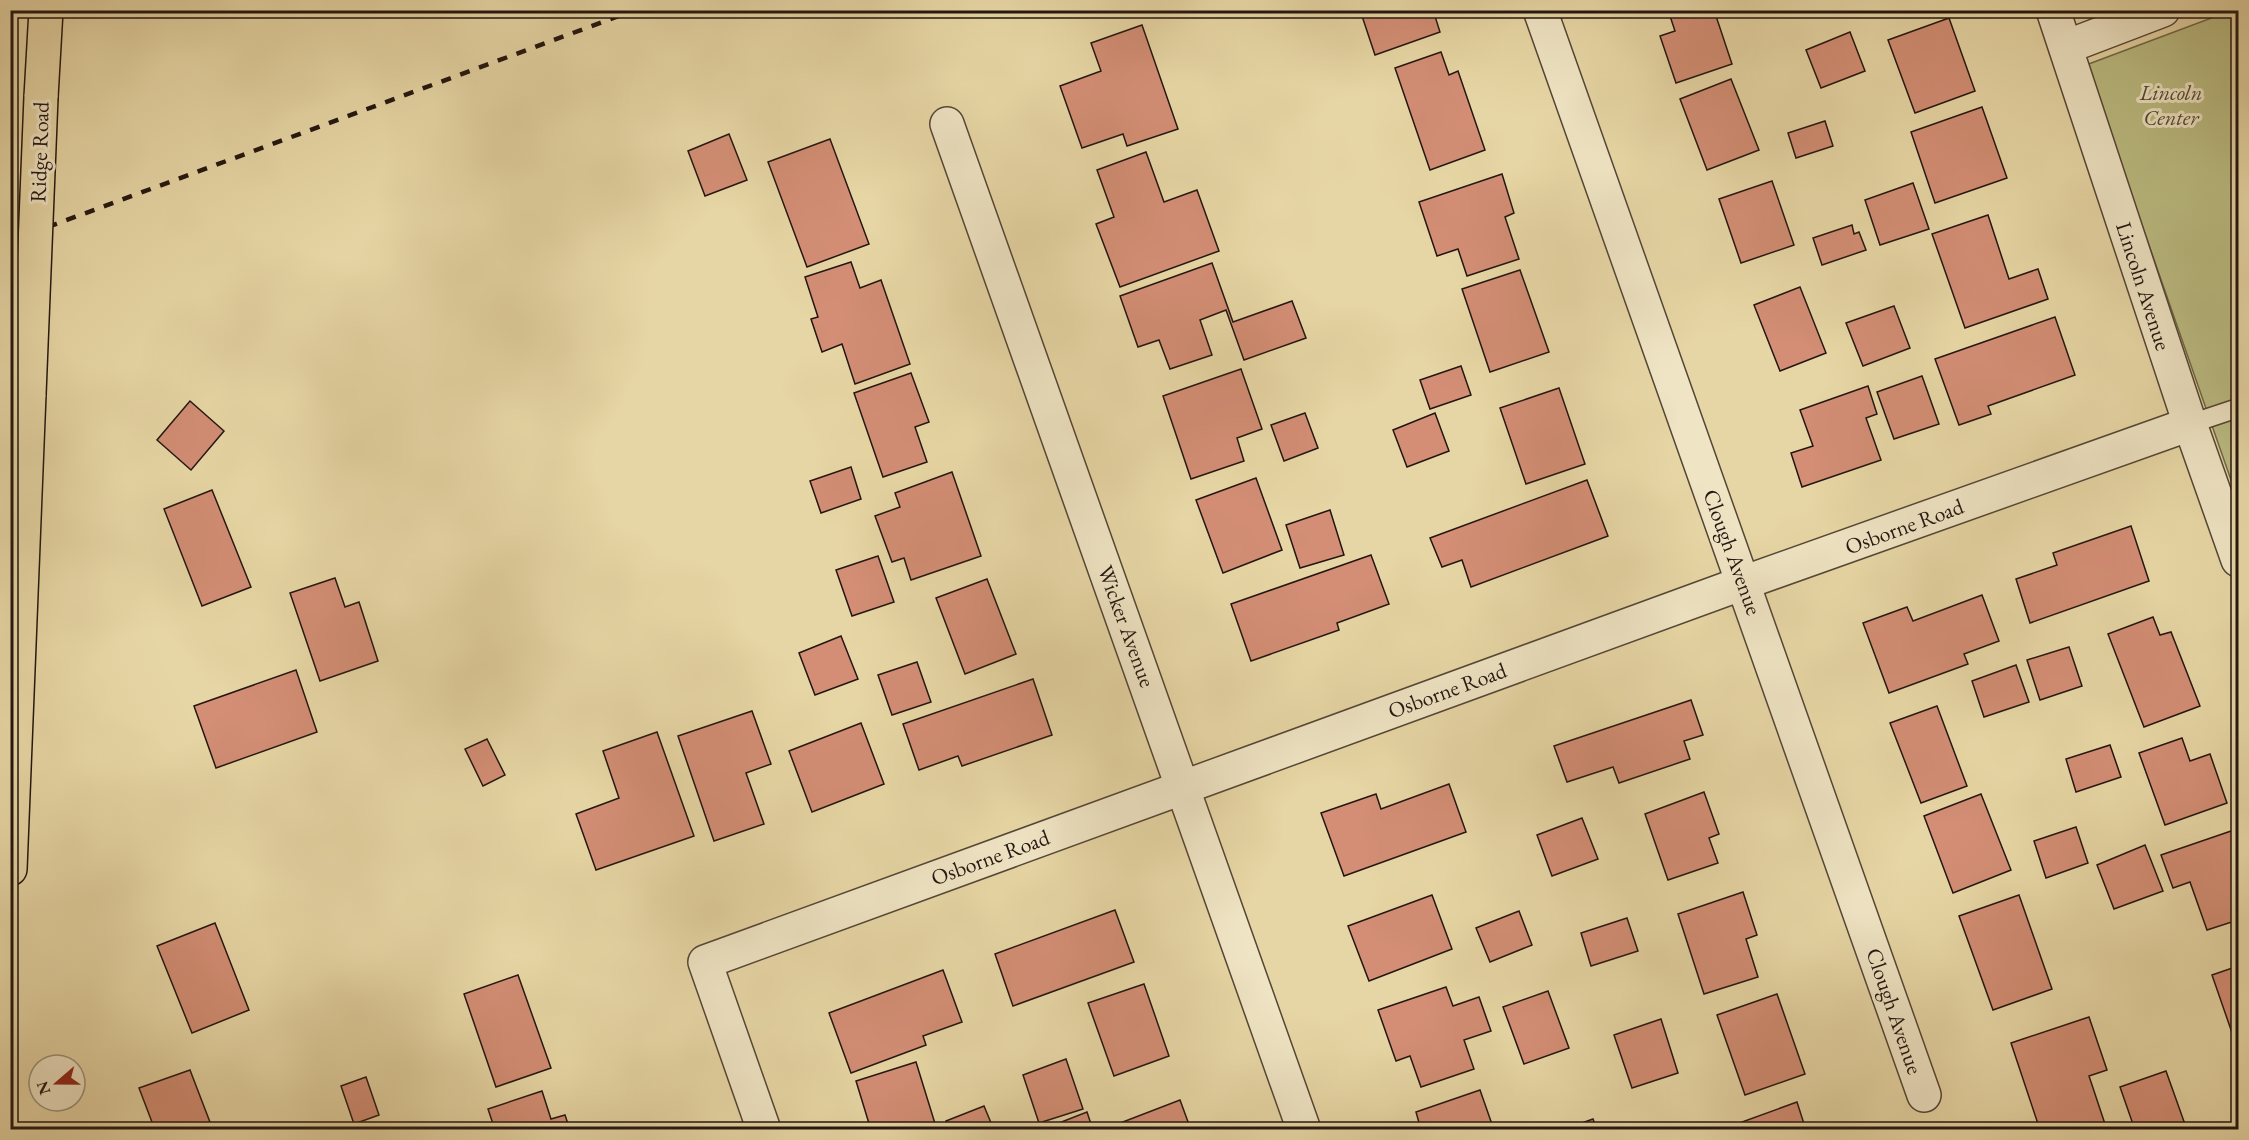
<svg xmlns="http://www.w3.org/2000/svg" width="2249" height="1140" font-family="'EB Garamond',serif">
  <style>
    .green { fill: #bbbc82; stroke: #6f694a; stroke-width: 1.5 }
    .building { fill: #d38e75; stroke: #231611; stroke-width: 1.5 }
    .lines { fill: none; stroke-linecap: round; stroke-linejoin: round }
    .service-casing { stroke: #544636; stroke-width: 21 }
    .minor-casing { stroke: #544636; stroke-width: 36 }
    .primary-casing { stroke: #231611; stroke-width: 36 }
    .service { stroke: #efe4c4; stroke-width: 18 }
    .minor { stroke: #efe4c4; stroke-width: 33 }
    .primary { stroke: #e7d6a5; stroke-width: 33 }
    .rail { stroke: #231611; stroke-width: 4.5; stroke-dasharray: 10 10; stroke-linecap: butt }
    .primary-bridge-casing { stroke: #231611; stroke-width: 36; stroke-linecap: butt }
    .primary-bridge { stroke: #e7d6a5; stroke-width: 33 }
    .labels { text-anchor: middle; stroke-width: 6; stroke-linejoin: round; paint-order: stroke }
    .park-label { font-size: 22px; font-style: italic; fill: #514833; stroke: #efe4c4 }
    .street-label { font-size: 22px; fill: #231611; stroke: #efe4c4 }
  </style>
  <rect width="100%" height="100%" fill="#e7d6a5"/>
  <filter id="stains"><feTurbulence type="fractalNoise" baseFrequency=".00333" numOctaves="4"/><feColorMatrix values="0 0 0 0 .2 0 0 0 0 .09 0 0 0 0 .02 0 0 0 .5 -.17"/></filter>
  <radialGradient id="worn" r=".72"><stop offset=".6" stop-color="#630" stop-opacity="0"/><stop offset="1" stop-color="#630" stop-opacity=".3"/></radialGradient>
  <path class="green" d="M 2230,11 L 2238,11 L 2238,500 L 2086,65 Z"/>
  <g class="building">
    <path d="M 1360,10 L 1433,10 L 1440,32 L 1375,55 Z"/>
    <path d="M 1668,10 L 1714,10 L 1732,64 L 1676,83 L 1660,36 L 1675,31 Z"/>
    <path d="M 1949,18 L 1975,91 L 1915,113 L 1888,40 Z"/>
    <path d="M 1142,25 L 1178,129 L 1127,146 L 1123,134 L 1082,148 L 1060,86 L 1101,71 L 1091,43 Z"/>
    <path d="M 1850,32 L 1865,71 L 1821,88 L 1806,50 Z"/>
    <path d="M 1441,52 L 1449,75 L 1458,71 L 1485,150 L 1430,170 L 1395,68 Z"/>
    <path d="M 1731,79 L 1759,150 L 1707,170 L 1680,99 Z"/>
    <path d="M 1982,107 L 2007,178 L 1935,203 L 1911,132 Z"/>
    <path d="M 1825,121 L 1833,146 L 1796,158 L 1788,133 Z"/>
    <path d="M 729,134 L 747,180 L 705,196 L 688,151 Z"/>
    <path d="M 830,139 L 869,244 L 807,267 L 768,162 Z"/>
    <path d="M 1146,152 L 1164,202 L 1197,190 L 1219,251 L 1120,287 L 1096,224 L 1114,217 L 1097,170 Z"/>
    <path d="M 1502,174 L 1514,213 L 1505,217 L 1519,259 L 1467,276 L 1458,249 L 1437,256 L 1419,202 Z"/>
    <path d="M 1772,181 L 1794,245 L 1741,263 L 1719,199 Z"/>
    <path d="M 1913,183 L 1929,229 L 1880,245 L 1865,200 Z"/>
    <path d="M 1988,215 L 2009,279 L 2038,269 L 2048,299 L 1965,328 L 1932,234 Z"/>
    <path d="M 1852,225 L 1854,234 L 1859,232 L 1866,250 L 1822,265 L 1813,238 Z"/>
    <path d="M 851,262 L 860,288 L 881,280 L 910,364 L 855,384 L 842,344 L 822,352 L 811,319 L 818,317 L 805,277 Z"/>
    <path d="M 1212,263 L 1233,322 L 1292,301 L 1306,338 L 1244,360 L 1226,310 L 1200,320 L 1212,355 L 1170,369 L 1159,340 L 1138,347 L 1120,296 Z"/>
    <path d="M 1520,270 L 1549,352 L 1490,372 L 1462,289 Z"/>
    <path d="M 1800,287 L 1826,353 L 1780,371 L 1754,305 Z"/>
    <path d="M 1894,306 L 1910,348 L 1863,366 L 1846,323 Z"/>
    <path d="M 2055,317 L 2075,375 L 1988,406 L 1991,414 L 1959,425 L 1935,359 Z"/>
    <path d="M 1461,366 L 1471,395 L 1430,409 L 1420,380 Z"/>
    <path d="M 1241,369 L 1262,429 L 1237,438 L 1244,461 L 1191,479 L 1163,396 Z"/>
    <path d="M 911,373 L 929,422 L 915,427 L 927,462 L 883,477 L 854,393 Z"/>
    <path d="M 1922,376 L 1939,424 L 1894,439 L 1877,392 Z"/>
    <path d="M 1868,386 L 1877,414 L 1866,418 L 1881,460 L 1802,487 L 1791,453 L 1813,446 L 1800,410 Z"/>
    <path d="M 1559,388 L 1585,464 L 1526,484 L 1500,408 Z"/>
    <path d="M 190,401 L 224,431 L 191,470 L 157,440 Z"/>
    <path d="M 1305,413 L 1318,448 L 1284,461 L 1271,425 Z"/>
    <path d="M 1435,413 L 1449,451 L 1407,467 L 1393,430 Z"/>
    <path d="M 851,467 L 861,499 L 821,513 L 810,481 Z"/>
    <path d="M 952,472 L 981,556 L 911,580 L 904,558 L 892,562 L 875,516 L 900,507 L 895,493 Z"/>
    <path d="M 1256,478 L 1282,550 L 1223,573 L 1196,500 Z"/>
    <path d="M 1587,480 L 1608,536 L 1471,587 L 1462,560 L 1442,567 L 1430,538 Z"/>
    <path d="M 212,490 L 251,587 L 202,606 L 164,509 Z"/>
    <path d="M 1330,510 L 1344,555 L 1300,568 L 1286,525 Z"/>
    <path d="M 2131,526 L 2149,581 L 2030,623 L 2016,579 L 2057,565 L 2053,553 Z"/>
    <path d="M 1371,555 L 1389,604 L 1337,623 L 1339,630 L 1251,661 L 1231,604 Z"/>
    <path d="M 878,556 L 894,602 L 852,616 L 836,570 Z"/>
    <path d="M 335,578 L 345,607 L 359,602 L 378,661 L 320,681 L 290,593 Z"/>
    <path d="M 987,579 L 1016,654 L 965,674 L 936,598 Z"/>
    <path d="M 1982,595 L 1999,641 L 1964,654 L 1968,664 L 1889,693 L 1863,623 L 1907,607 L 1913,621 Z"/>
    <path d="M 2153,617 L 2160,635 L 2171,632 L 2200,706 L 2144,727 L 2108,634 Z"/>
    <path d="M 841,636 L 858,679 L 815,695 L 799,653 Z"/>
    <path d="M 2069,647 L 2082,686 L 2040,700 L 2027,660 Z"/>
    <path d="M 917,662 L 931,702 L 892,715 L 878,675 Z"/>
    <path d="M 2016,665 L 2029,702 L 1984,717 L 1972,681 Z"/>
    <path d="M 296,670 L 317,732 L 216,768 L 194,706 Z"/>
    <path d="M 1033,679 L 1052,735 L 962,766 L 958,756 L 919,770 L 903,724 Z"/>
    <path d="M 1691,700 L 1703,735 L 1684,741 L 1690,759 L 1619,783 L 1613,767 L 1567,782 L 1554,746 Z"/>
    <path d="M 1937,706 L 1967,786 L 1921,803 L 1890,723 Z"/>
    <path d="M 752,711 L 771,764 L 746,773 L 764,824 L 714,841 L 678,736 Z"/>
    <path d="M 861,723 L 884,784 L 812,812 L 789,751 Z"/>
    <path d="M 657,732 L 694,836 L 596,870 L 576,814 L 619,798 L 603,751 Z"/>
    <path d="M 2182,738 L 2190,761 L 2210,754 L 2227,803 L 2165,825 L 2139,753 Z"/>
    <path d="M 487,739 L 505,775 L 483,786 L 465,749 Z"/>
    <path d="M 2110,745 L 2121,777 L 2076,792 L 2066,759 Z"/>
    <path d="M 1449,784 L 1466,832 L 1344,876 L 1321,813 L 1376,794 L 1381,809 Z"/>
    <path d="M 1704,792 L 1719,834 L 1709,838 L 1718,863 L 1668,880 L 1645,814 Z"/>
    <path d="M 1981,794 L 2011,870 L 1953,893 L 1924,816 Z"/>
    <path d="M 1582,818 L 1598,859 L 1552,876 L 1537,835 Z"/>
    <path d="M 2076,827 L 2088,863 L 2046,878 L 2034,841 Z"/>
    <path d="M 2234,830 L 2238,844 L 2238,920 L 2207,930 L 2190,882 L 2173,888 L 2161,855 Z"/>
    <path d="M 2145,845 L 2163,891 L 2114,909 L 2097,865 Z"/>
    <path d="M 1743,892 L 1757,935 L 1746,939 L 1758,977 L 1704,994 L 1678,914 Z"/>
    <path d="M 1432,895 L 1452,949 L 1369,981 L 1348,926 Z"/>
    <path d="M 2019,895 L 2052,989 L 1993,1010 L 1959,916 Z"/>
    <path d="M 1115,910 L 1134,962 L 1013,1006 L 995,954 Z"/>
    <path d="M 1519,911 L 1532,945 L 1490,962 L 1476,928 Z"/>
    <path d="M 1627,918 L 1638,951 L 1591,966 L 1581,933 Z"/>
    <path d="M 215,923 L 249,1010 L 192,1033 L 157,946 Z"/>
    <path d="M 2238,966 L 2238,1050 L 2212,975 Z"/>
    <path d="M 943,970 L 962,1022 L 923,1036 L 926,1045 L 851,1073 L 829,1013 Z"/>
    <path d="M 518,975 L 551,1068 L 496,1087 L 464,994 Z"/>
    <path d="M 1144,984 L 1169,1056 L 1114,1076 L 1088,1003 Z"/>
    <path d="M 1446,987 L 1453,1006 L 1479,997 L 1491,1031 L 1464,1040 L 1474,1069 L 1421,1087 L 1410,1056 L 1396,1061 L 1378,1010 Z"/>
    <path d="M 1548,991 L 1569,1048 L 1524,1064 L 1503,1007 Z"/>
    <path d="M 1777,994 L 1805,1074 L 1745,1095 L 1717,1015 Z"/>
    <path d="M 2089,1017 L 2107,1070 L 2089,1076 L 2107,1130 L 2040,1130 L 2011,1043 Z"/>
    <path d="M 1661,1019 L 1678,1073 L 1632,1088 L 1614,1035 Z"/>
    <path d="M 1066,1059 L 1083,1109 L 1039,1123 L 1023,1075 Z"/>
    <path d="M 916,1062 L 937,1130 L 871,1130 L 856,1081 Z"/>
    <path d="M 190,1070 L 213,1130 L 155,1130 L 139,1088 Z"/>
    <path d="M 2166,1071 L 2187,1130 L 2135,1130 L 2120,1087 Z"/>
    <path d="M 366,1077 L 379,1115 L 354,1124 L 341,1086 Z"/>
    <path d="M 1480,1090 L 1494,1130 L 1421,1130 L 1416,1112 Z"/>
    <path d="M 542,1091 L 551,1119 L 565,1115 L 570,1130 L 495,1130 L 488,1109 Z"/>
    <path d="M 1180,1100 L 1191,1130 L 1116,1130 L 1115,1125 Z"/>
    <path d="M 1797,1102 L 1806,1130 L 1720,1130 Z"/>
    <path d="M 984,1106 L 994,1130 L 949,1130 L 946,1121 Z"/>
    <path d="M 1087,1112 L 1093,1130 L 1041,1130 Z"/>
    <path d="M 1593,1119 L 1597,1130 L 1562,1130 Z"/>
  </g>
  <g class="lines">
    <g class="service-casing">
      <path id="service" d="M 2190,424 L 2238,408"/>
    </g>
    <g class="minor-casing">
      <g id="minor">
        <path d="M 1540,10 L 1924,1095"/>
        <path d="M 2053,10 L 2190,424 L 2238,560"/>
        <path d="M 2066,47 L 2163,10"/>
        <path d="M 947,124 L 1304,1130"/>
        <path d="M 764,1130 L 705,962 L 1743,583 L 2190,424"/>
      </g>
    </g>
    <g class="primary-casing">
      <g id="primary">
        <path d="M 41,97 L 46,10"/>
        <path d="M 10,869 L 29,394"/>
      </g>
    </g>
    <use href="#service" class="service"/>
    <use href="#minor" class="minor"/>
    <use href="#primary" class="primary"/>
    <path class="rail" d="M 10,241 L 635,10"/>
    <g class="primary-bridge-casing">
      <path id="primary-bridge" d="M 29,394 L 41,97"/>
    </g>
    <use href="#primary-bridge" class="primary-bridge"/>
  </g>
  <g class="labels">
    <g class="park-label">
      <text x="2171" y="100">Lincoln<tspan x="2171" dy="25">Center</tspan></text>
    </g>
    <g class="street-label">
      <text transform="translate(39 152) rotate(-88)" y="8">Ridge Road</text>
      <text transform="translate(2144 286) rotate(72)" y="8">Lincoln Avenue</text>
      <text transform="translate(1904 526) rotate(-20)" y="8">Osborne Road</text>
      <text transform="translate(1733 552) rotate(70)" y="8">Clough Avenue</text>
      <text transform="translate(1127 626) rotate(70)" y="8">Wicker Avenue</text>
      <text transform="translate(1447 690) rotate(-20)" y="8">Osborne Road</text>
      <text transform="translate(990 857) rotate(-20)" y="8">Osborne Road</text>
      <text transform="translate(1895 1011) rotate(71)" y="8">Clough Avenue</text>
    </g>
  </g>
  <rect width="2249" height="1140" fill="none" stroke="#e7d6a5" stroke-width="36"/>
  <rect x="12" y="12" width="2225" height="1116" fill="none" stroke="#231611" stroke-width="3"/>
  <rect x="18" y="18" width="2213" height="1104" fill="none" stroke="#231611" stroke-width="1.5"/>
  <g transform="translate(57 1083) rotate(250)"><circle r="28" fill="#efe4c4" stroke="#9d927c" stroke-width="1.5"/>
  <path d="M0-4.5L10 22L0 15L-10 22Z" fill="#8f2418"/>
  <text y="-9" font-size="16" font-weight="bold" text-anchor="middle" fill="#231611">N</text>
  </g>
  <rect width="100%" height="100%" filter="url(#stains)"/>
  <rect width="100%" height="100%" fill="url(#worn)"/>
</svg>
